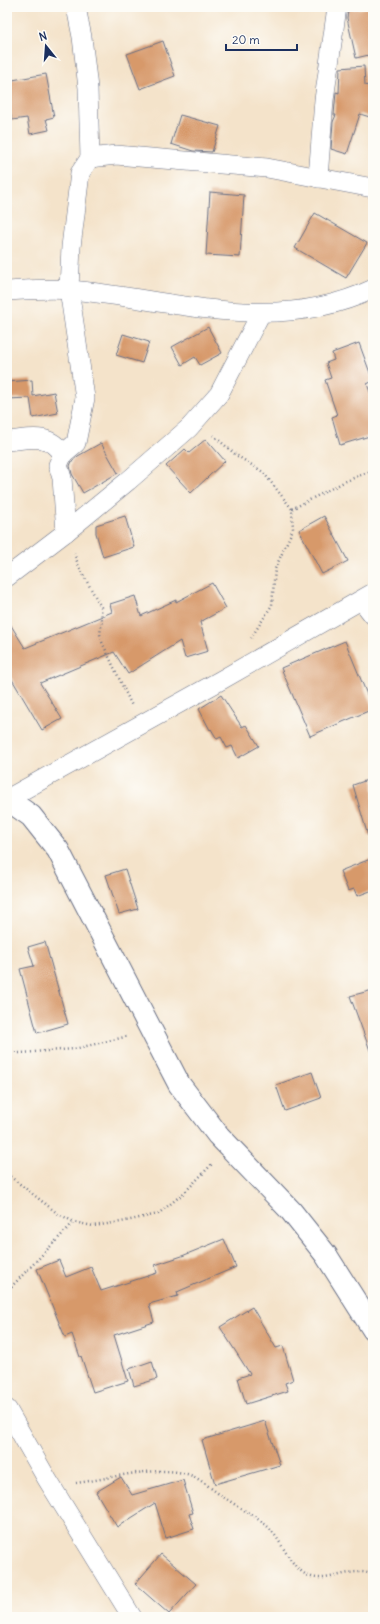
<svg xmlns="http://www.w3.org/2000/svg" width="380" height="1624" font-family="Delius,sans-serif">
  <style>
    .building { fill: #d7996b }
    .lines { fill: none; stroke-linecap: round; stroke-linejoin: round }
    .minor-casing { stroke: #676e84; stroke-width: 20 }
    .tertiary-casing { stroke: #676e84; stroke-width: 24 }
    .path { stroke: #676e84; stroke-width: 2.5; stroke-dasharray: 1 3; stroke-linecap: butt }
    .minor { stroke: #fff; stroke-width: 19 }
    .tertiary { stroke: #fff; stroke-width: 22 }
  </style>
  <rect width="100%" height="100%" fill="#fdfcf7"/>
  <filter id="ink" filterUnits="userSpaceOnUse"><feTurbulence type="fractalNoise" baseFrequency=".025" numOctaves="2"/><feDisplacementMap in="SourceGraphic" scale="8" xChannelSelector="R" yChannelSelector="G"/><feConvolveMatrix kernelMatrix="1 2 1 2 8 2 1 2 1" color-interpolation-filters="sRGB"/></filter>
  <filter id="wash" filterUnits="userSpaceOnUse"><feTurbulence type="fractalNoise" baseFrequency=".012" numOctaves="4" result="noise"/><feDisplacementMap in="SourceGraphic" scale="16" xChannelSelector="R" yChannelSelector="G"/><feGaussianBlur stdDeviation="0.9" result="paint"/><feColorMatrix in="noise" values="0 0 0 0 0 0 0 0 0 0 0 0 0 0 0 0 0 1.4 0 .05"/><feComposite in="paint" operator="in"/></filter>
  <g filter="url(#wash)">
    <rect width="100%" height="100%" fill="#f4e3ca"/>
    <g id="blocks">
      <g class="building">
        <path d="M 373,7 L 373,54 L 356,58 L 347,18 L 348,10 Z"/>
        <path d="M 163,41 L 175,76 L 140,89 L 127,54 Z"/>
        <path d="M 364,66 L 365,85 L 373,87 L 373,118 L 360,114 L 347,154 L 331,149 L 333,122 L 336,115 L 334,115 L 336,92 L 339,93 L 340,68 Z"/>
        <path d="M 46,74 L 54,117 L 46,119 L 49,130 L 30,134 L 27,118 L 12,120 L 7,96 L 7,81 Z"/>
        <path d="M 180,115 L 220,126 L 212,152 L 193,151 L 171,144 Z"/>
        <path d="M 210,192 L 244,195 L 240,257 L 206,255 Z"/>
        <path d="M 315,213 L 367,243 L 346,278 L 295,248 Z"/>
        <path d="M 208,327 L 222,353 L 200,365 L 195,357 L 182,365 L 172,347 Z"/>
        <path d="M 123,334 L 149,342 L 142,363 L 116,355 Z"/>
        <path d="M 359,343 L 373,381 L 367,384 L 373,400 L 373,435 L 340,445 L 332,417 L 337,415 L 325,380 L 331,378 L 326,363 L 334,360 L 332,353 Z"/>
        <path d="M 32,380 L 33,396 L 54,392 L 58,413 L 33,418 L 30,398 L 7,399 L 7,382 Z"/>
        <path d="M 206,439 L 225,461 L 191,493 L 166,466 L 185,449 L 189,453 Z"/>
        <path d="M 101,443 L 118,473 L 83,493 L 72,474 L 70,466 L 72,461 L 78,456 Z"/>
        <path d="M 125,516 L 134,547 L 103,557 L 96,533 L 96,525 Z"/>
        <path d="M 324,516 L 348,561 L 322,574 L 299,530 Z"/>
        <path d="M 212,583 L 226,608 L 200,622 L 208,651 L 185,658 L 180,641 L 128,674 L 114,652 L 40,683 L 62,719 L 42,730 L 7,671 L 7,619 L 25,648 L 112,612 L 110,604 L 135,596 L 141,616 L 176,600 L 176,602 Z"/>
        <path d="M 345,641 L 373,709 L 310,736 L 281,668 Z"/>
        <path d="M 221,695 L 242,727 L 246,725 L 259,746 L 238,758 L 232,746 L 227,748 L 221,737 L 217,739 L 211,729 L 210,730 L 199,709 Z"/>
        <path d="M 373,778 L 373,835 L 368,836 L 353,785 Z"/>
        <path d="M 373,858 L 373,890 L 357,896 L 354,889 L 348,891 L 340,871 Z"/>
        <path d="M 125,869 L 138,909 L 119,914 L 106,875 Z"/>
        <path d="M 45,942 L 68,1024 L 37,1033 L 20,969 L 34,966 L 28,947 Z"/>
        <path d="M 373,990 L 373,1052 L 371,1053 L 350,996 Z"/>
        <path d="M 312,1072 L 321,1098 L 285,1111 L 276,1085 Z"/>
        <path d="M 224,1239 L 236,1267 L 177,1292 L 178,1296 L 149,1304 L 154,1322 L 114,1335 L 128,1381 L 93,1392 L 81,1356 L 80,1357 L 72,1334 L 65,1337 L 37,1269 L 59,1260 L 66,1277 L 91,1267 L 101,1291 L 157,1273 L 155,1265 L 182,1256 Z"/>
        <path d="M 252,1307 L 276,1348 L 283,1346 L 293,1380 L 285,1383 L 288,1391 L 246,1404 L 238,1378 L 250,1374 L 220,1327 Z"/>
        <path d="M 152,1361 L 157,1379 L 134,1386 L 129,1369 Z"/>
        <path d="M 265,1421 L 280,1465 L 215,1484 L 202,1440 Z"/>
        <path d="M 121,1477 L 132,1495 L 183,1480 L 193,1513 L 189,1514 L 194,1529 L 166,1538 L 155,1503 L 117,1527 L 96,1492 Z"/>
        <path d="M 161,1554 L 196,1584 L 169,1614 L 135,1584 Z"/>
      </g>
    </g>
  </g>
  <g filter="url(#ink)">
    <use href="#blocks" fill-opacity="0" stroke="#676e84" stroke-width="1"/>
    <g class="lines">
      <g class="minor-casing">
        <g id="minor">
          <path d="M 76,7 L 82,37 L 88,88 L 90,158"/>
          <path d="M 318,178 L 324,100 L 337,7"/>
          <path d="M 7,291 C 28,290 50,288 71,290 C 173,299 274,336 373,289"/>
          <path d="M 7,441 C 29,439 49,432 63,454"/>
          <path d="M 66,532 L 62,478 L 58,465 L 63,454 L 76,443 L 85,398 L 69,289 L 71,247 L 80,173 L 90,158 L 116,155 L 267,168 L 373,188"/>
          <path d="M 7,577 L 66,532 L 128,481 L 189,428 L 219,394 L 261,313"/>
          <path d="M 362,601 L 373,615"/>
          <path d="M 7,799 L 223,679 L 373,593"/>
          <path d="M 7,1409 L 47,1479 L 132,1617"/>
        </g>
      </g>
      <g class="tertiary-casing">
        <path id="tertiary" d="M 7,799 L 31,816 L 58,850 L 179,1084 L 218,1135 L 291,1211 L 326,1255 L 373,1329"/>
      </g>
      <g class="path">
        <path d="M 213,435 L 236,455 L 263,472 L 292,509 L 293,529 L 275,569 L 272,605 L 251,638"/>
        <path d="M 292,509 L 344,482 L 373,470"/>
        <path d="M 74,553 L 79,567 L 101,607 L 102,621 L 100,634 L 102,642 L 132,706"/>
        <path d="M 7,1054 L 74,1049 L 129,1036"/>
        <path d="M 7,1174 L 57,1213 L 74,1222 L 93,1226 L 121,1222 L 158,1214 L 185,1192 L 213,1163"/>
        <path d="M 7,1294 L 13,1285 L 74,1222"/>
        <path d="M 76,1483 C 109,1479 155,1465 187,1474 C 201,1478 213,1491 225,1498 C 238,1507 257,1517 268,1527 C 282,1541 288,1563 305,1574 C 326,1587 351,1564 373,1575"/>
      </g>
      <use href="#minor" class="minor"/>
      <use href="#tertiary" class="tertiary"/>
    </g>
  </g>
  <rect width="380" height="1624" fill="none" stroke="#fdfcf7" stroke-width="24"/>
  <g transform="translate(46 46) rotate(343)" stroke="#fdfcf7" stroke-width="3" paint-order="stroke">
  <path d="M0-3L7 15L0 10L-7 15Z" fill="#1b2f5e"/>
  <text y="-6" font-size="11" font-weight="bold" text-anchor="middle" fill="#1b2f5e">N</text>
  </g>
  <path d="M226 44v6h71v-6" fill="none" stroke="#1b2f5e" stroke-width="2"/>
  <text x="232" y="44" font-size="12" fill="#1b2f5e" stroke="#fdfcf7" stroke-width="3" paint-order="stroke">20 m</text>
</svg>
